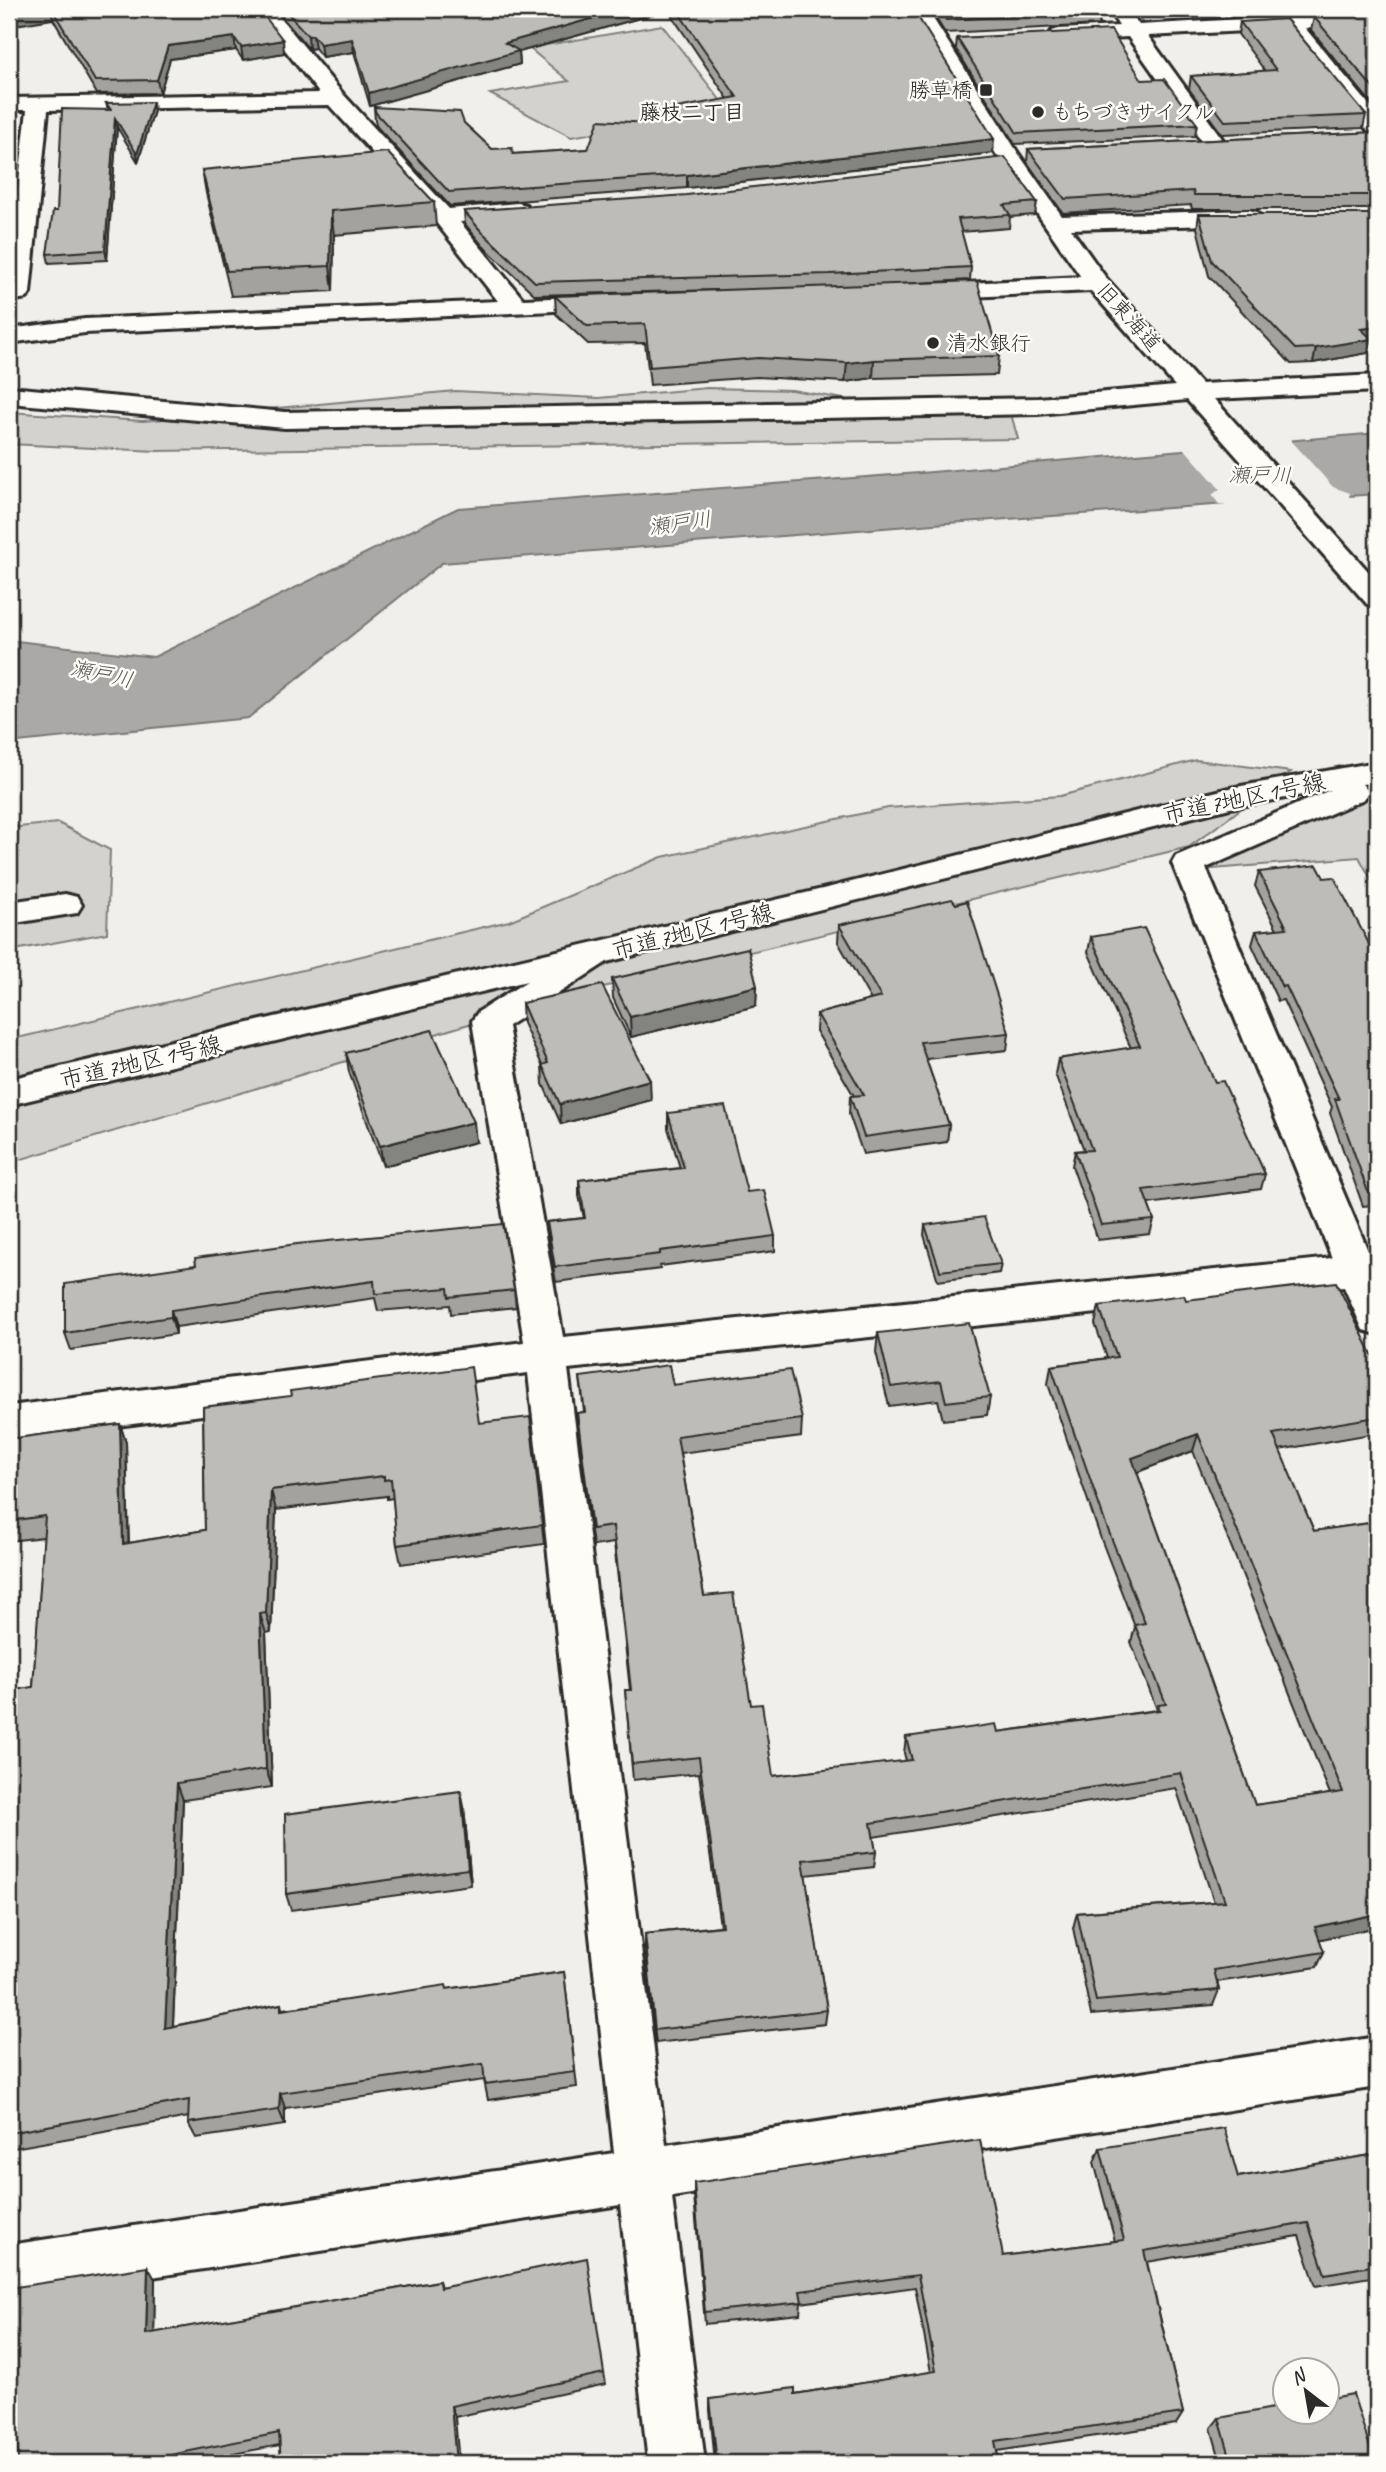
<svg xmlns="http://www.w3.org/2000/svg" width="1386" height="2472" font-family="Caveat,'Klee One',sans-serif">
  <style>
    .green { fill: #d3d2cf; stroke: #7f7e7d; stroke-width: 2 }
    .water { fill: #aaa9a7; stroke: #777775; stroke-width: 2 }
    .pier { fill: #f0efeb }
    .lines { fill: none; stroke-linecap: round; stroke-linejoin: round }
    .minor-casing { stroke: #2b2b2b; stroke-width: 6 }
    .minor { fill: #fdfcf7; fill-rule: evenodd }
    .wall { fill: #a3a29e; stroke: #2b2b2b; stroke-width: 2; fill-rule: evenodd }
    .shaded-wall { fill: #848481; stroke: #2b2b2b; stroke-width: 2 }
    .building { fill: #bdbcb8; stroke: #2b2b2b; stroke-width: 2; fill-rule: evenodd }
    .poi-dot { fill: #2b2b2b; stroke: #fdfcf7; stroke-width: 2.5 }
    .labels { text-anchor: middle; stroke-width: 5; stroke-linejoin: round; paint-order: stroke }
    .far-poi-label { font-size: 21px; fill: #2b2b2b; stroke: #fdfcf7; text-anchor: start }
    .far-neighbourhood-label { font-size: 21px; font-weight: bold; fill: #2b2b2b; stroke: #fdfcf7 }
    .far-street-label { font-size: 21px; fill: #2b2b2b; stroke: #fdfcf7 }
    .far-water-label { font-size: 21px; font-style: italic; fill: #575756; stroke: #fdfcf7 }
    .street-label { font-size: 24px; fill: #2b2b2b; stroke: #fdfcf7 }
  </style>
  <rect width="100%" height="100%" fill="#f0efeb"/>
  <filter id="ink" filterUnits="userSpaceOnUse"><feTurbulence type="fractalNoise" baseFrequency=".0143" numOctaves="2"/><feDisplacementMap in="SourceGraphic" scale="14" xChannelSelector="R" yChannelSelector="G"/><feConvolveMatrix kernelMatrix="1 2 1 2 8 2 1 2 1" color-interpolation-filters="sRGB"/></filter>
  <g filter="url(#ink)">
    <g class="green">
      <path d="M 1133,9 L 1266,9 L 1274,16 L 1143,23 Z"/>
      <path d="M 662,25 L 728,110 L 571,137 L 490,94 L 569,81 L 529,48 Z"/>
      <path d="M 707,388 L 792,390 L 855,401 L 1011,414 L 1018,439 L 157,451 L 9,444 L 9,412 L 143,421 L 455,391 L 599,398 Z"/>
      <path d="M 1196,760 L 1291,772 L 1189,847 L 545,1001 L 9,1163 L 9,1040 L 509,921 L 662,857 L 888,808 L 1060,796 Z"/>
      <path d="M 1377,794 L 1377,890 L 1359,857 L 1201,870 Z"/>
      <path d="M 58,823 L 110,850 L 107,933 L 9,951 L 9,828 Z"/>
    </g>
    <path class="water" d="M 1377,433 L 1377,494 L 934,524 L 442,563 L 248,718 L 9,743 L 9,640 L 154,657 L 458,508 L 932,472 Z"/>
    <path class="pier" d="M 1288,437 L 1333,487 L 1350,493 L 1348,501 L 1236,508 L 1219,504 L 1212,495 L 1220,489 L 1183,447 Z"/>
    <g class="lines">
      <g class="minor-casing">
        <g id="minor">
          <path d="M 253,9 L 273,9 L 343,94 L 449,209 L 518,203 L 526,205 L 530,210 L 526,215 L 518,217 L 460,222 L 523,299 L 609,296 L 618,298 L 621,303 L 618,308 L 85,333 L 9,343 L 9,329 L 85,319 L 498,301 L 435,221 L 329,105 L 48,110 L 30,293 L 27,298 L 9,301 L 9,268 L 27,110 L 9,110 L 9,98 L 319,93 Z"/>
          <path d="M 907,9 L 927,9 L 1018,153 L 1062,216 L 1249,210 L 1257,212 L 1261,217 L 1257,222 L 1249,224 L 1071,229 L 1106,278 L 1201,384 L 1377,375 L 1377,391 L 1214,399 L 1377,581 L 1377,607 L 1367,604 L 1187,400 L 1038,414 L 285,428 L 9,403 L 9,387 L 285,412 L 1038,398 L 1175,386 L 1091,291 L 928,299 L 919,297 L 916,292 L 919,287 L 928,285 L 1081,277 L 996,154 Z"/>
          <path d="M 1122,9 L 1129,11 L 1139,25 L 1275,17 L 1269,9 L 1289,9 L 1296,16 L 1377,12 L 1377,24 L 1305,28 L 1377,114 L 1377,133 L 1369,132 L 1285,29 L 1148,36 L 1226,144 L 1223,149 L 1207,149 L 1128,37 L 1059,41 L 1052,39 L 1049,35 L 1052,31 L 1059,29 L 1119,26 L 1112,15 L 1115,11 Z"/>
          <path d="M 1377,762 L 1377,782 L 1362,784 L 1369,792 L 1364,799 L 1206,868 L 1377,1272 L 1377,1334 L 1363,1330 L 1344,1287 L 568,1369 L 666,2145 L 1377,2037 L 1377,2087 L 672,2197 L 705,2463 L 648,2463 L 620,2205 L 9,2299 L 9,2245 L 614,2153 L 528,1373 L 9,1440 L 9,1406 L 524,1342 L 472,1021 L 478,1012 L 527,981 L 9,1105 L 9,1079 L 831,887 L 1230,788 ZM 1330,790 L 1176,856 L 1172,863 L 1332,1258 L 563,1337 L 508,1026 L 607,962 L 1230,808 Z"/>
          <path d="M 65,894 L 77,897 L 82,905 L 77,913 L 9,924 L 9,902 Z"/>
        </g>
      </g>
      <use href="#minor" class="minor"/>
    </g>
    <g class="wall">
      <path d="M 9,9 L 259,9 L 284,53 L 243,60 L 236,50 L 170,59 L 160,93 L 97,94 L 53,19 Z"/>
      <path d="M 275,9 L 913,9 L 993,153 L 687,188 L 450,206 L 377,127 L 375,121 L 374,107 L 464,123 L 492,149 L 513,154 L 588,149 L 648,123 L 728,99 L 668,10 L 519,52 L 520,64 L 370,106 L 354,52 L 322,57 L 315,48 L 309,49 Z"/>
      <path d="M 930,9 L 1099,9 L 1101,12 L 1099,25 L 945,33 Z"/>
      <path d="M 1220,9 L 1271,9 L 1270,15 L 1226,17 Z"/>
      <path d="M 1292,9 L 1377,9 L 1377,10 L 1297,13 Z"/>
      <path d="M 1377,14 L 1377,110 L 1311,30 L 1314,17 Z"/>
      <path d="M 1240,22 L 1366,115 L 1363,128 L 1222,134 L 1189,89 L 1191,76 L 1265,71 L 1238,34 Z"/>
      <path d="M 957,38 L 1142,80 L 1197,124 L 1195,136 L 1015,144 L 956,49 Z"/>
      <path d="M 106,103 L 154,111 L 138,162 L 117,127 L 107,260 L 49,263 L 47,254 L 57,211 L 108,110 Z"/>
      <path d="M 1377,132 L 1377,209 L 1192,209 L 1191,205 L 1063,213 L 1027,162 L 1028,149 Z"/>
      <path d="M 202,170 L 434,202 L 436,226 L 334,235 L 333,291 L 231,296 L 206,193 Z"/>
      <path d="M 1037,202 L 1035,215 L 1010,217 L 1009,228 L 961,232 L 971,267 L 970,280 L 896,284 L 999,356 L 997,375 L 873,378 L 845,382 L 757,377 L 650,385 L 645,343 L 588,344 L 556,314 L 555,296 L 717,290 L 535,295 L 482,245 L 465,224 L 464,211 Z"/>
      <path d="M 1199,214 L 1377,214 L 1377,341 L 1371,342 L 1368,353 L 1313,363 L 1291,364 L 1209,276 L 1197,228 Z"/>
      <path d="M 1259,872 L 1324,878 L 1377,959 L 1377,1209 L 1374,1210 L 1372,1205 L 1363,1206 L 1330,1113 L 1332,1107 L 1283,1000 L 1278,1001 L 1252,945 L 1256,931 L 1277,929 L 1255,886 Z"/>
      <path d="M 839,925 L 1009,1033 L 1007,1050 L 926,1059 L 949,1125 L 947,1142 L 863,1154 L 849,1114 L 850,1096 L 854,1096 L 816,1031 L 817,1014 L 871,1000 L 838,942 Z"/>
      <path d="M 1091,937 L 1215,1082 L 1265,1174 L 1261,1189 L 1148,1204 L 1154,1220 L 1150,1234 L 1098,1240 L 1072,1166 L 1075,1151 L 1084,1150 L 1055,1074 L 1058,1059 L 1131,1048 L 1088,952 Z"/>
      <path d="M 612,979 L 757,986 L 756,1006 L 631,1037 L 613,998 Z"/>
      <path d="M 522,1003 L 651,1100 L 561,1124 L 543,1084 L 542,1065 L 523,1023 Z"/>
      <path d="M 346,1053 L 476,1142 L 383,1166 L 349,1072 Z"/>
      <path d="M 668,1113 L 747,1192 L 775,1236 L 775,1251 L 660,1266 L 660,1269 L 556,1282 L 548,1237 L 547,1222 L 584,1218 L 579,1196 L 579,1180 L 680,1168 L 668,1128 Z"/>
      <path d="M 925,1225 L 1001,1264 L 999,1273 L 938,1281 L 924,1235 Z"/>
      <path d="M 196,1265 L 514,1290 L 516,1307 L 451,1314 L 450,1305 L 378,1311 L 375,1298 L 176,1327 L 176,1334 L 71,1350 L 65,1333 Z"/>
      <path d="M 1186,1300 L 1377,1364 L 1377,1433 L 1279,1450 L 1314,1531 L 1377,1522 L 1377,1833 L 1376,1833 L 1377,1835 L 1377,1927 L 1319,1939 L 1324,1952 L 1317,1967 L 1217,1982 L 1219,1990 L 1213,2005 L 1091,2015 L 1073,1928 L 1077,1913 L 1214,1902 L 1176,1788 L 873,1837 L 876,1852 L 874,1867 L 805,1875 L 827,2010 L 825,2024 L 656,2043 L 645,1949 L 645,1934 L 720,1926 L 699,1773 L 633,1780 L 625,1690 L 630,1690 L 614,1543 L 593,1546 L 578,1431 L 577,1413 L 584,1412 L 580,1377 L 673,1385 L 802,1419 L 801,1437 L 680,1453 L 704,1596 L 751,1705 L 773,1776 L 906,1761 L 904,1753 L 906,1737 L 998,1732 L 1157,1710 L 1131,1642 L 1135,1627 L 1101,1539 L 1048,1384 L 1051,1366 L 1107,1358 L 1095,1324 L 1099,1306 ZM 1193,1451 L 1330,1794 L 1255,1805 L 1137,1472 Z"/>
      <path d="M 878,1333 L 990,1397 L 987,1415 L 943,1420 L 938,1400 L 889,1406 L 876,1352 Z"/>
      <path d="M 203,1407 L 479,1423 L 542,1525 L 544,1544 L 401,1564 L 397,1545 L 393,1498 L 387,1499 L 387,1496 L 276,1510 L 271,1632 L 266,1633 L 272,1787 L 183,1800 L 173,2026 L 281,2004 L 282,2009 L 447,1989 L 564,1972 L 577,2087 L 488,2100 L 484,2080 L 285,2108 L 285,2125 L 196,2138 L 188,2123 L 189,2117 L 14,2148 L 9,2141 L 9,1834 L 10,1795 L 9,1795 L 9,1691 L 33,1687 L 44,1537 L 9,1541 L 9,1439 L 120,1424 L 126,1443 L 129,1543 L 205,1530 Z"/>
      <path d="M 464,1807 L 471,1885 L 291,1910 L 286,1894 Z"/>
      <path d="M 1100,2148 L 1238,2177 L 1377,2154 L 1377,2276 L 1316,2286 L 1299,2236 L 1147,2262 L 1183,2413 L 1176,2424 L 997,2451 L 999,2463 L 715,2463 L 710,2410 L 710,2399 L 795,2394 L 931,2372 L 915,2287 L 801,2303 L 800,2314 L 705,2324 L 694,2196 L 694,2183 L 1003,2256 L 1115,2241 L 1094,2162 Z"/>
      <path d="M 155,2279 L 154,2333 L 439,2281 L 441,2287 L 604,2373 L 606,2384 L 455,2417 L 280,2445 L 187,2463 L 18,2463 L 16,2383 L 9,2384 L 9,2288 Z"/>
      <path d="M 1219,2418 L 1375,2463 L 1221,2463 L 1211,2428 Z"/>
    </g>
    <g class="shaded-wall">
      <path d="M 33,9 L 51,9 L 53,19 L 9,26 L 9,12 Z"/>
      <path d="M 626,9 L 668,9 L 668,10 L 519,52 L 520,64 L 370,106 L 369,93 L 505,43 Z"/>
      <path d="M 313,35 L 315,48 L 309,49 L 308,36 Z"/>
      <path d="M 234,37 L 236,50 L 170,59 L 160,93 L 157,80 L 168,46 Z"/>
      <path d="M 352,39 L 354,52 L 322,57 L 320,44 Z"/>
      <path d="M 283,40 L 284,53 L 243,60 L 241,47 Z"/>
      <path d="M 153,102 L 154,111 L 138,162 L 137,154 Z"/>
      <path d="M 115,118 L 117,127 L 107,260 L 105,250 Z"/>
      <path d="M 994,139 L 993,153 L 687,188 L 687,175 Z"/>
      <path d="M 331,211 L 334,235 L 333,291 L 330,266 Z"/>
      <path d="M 1377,327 L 1377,341 L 1371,342 L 1368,353 L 1313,363 L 1316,348 L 1361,329 Z"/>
      <path d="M 874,360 L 873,378 L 845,382 L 847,363 Z"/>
      <path d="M 757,986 L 756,1006 L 631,1037 L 630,1017 Z"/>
      <path d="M 650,1080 L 651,1100 L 561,1124 L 560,1104 Z"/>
      <path d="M 474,1122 L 476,1142 L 383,1166 L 380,1146 Z"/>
      <path d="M 171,1310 L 176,1327 L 176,1334 L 171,1317 Z"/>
      <path d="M 120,1424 L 126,1443 L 129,1563 L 123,1544 Z"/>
      <path d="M 1198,1434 L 1193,1451 L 1127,1476 L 1132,1458 Z"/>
      <path d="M 271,1490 L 276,1510 L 271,1632 L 266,1613 Z"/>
      <path d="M 260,1614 L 266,1633 L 272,1787 L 266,1769 Z"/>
      <path d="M 177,1783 L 183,1800 L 172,2044 L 165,2028 Z"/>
      <path d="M 461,1791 L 464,1807 L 471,1885 L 468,1869 Z"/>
      <path d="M 1377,1914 L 1377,1927 L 1308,1942 L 1315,1927 Z"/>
      <path d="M 280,2093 L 285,2108 L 285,2125 L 279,2110 Z"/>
      <path d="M 148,2267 L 155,2279 L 154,2346 L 146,2334 Z"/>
      <path d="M 451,2406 L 455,2417 L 459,2463 L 456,2463 Z"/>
    </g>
    <g class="building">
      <path d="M 9,9 L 33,9 L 9,12 Z"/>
      <path d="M 52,9 L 259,9 L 283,40 L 241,47 L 234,37 L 168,46 L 157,80 L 95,81 Z"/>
      <path d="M 284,9 L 626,9 L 505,43 L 519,51 L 369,93 L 352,39 L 320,44 L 313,35 L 308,36 Z"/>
      <path d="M 676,9 L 913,9 L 994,139 L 687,175 L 449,192 L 376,113 L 374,107 L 460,112 L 464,123 L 492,149 L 512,148 L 513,154 L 588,149 L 599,120 L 648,123 L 649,113 L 737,97 Z"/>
      <path d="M 939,9 L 1099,9 L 1101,12 L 946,20 Z"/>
      <path d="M 1377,14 L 1377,93 L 1314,17 Z"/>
      <path d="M 1286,19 L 1366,115 L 1225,121 L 1191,76 L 1276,70 L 1240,22 Z"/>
      <path d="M 1111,30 L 1142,80 L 1164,79 L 1197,124 L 1017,133 L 957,38 Z"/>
      <path d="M 153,102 L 137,154 L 115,118 L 105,250 L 47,254 L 53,211 L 57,211 L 62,109 L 111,110 L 106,103 Z"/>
      <path d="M 1377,132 L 1377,195 L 1194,195 L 1193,191 L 1065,199 L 1028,149 Z"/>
      <path d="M 387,152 L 434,202 L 331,211 L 330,266 L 227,271 L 202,170 Z"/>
      <path d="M 1005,157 L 1037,202 L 1004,205 L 1010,215 L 958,219 L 971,267 L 830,274 L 535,282 L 481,231 L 464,211 L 687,195 Z"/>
      <path d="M 1199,214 L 1377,214 L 1377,327 L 1361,329 L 1372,339 L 1316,348 L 1295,349 L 1212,261 Z"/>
      <path d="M 977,281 L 999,356 L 874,360 L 847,363 L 758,358 L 650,367 L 645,324 L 587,326 L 555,296 Z"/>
      <path d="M 1317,865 L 1324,878 L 1334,877 L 1377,959 L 1377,1192 L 1377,1191 L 1368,1192 L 1335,1099 L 1339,1099 L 1286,986 L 1282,987 L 1256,931 L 1287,928 L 1259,872 Z"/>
      <path d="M 952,899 L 956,904 L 967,901 L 1009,1033 L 920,1042 L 949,1125 L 864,1137 L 850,1096 L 864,1095 L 817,1014 L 881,997 L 839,925 Z"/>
      <path d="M 1144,928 L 1215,1082 L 1223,1081 L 1265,1174 L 1143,1190 L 1154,1220 L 1101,1225 L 1075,1151 L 1092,1150 L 1058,1059 L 1140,1046 L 1091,937 Z"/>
      <path d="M 748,948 L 757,986 L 630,1017 L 612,979 Z"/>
      <path d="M 602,985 L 650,1080 L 560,1104 L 542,1065 L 548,1063 L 522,1003 Z"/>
      <path d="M 432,1030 L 474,1122 L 380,1146 L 346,1053 Z"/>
      <path d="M 725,1106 L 747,1192 L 764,1190 L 775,1236 L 660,1251 L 660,1254 L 555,1267 L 547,1222 L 585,1218 L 579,1180 L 684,1168 L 668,1113 Z"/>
      <path d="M 984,1217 L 1001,1264 L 940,1271 L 925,1225 Z"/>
      <path d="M 503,1224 L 514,1290 L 449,1297 L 448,1288 L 375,1294 L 374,1281 L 171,1310 L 171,1317 L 65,1333 L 65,1284 L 196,1265 L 195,1258 L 297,1244 Z"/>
      <path d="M 1336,1282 L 1377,1364 L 1377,1417 L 1273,1434 L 1314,1531 L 1377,1522 L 1377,1598 L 1374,1598 L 1377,1606 L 1377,1818 L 1370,1820 L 1377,1835 L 1377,1914 L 1315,1927 L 1324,1952 L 1214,1970 L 1219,1990 L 1096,2001 L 1077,1913 L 1225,1901 L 1181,1773 L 871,1823 L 876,1852 L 803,1860 L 827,2010 L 655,2030 L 645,1934 L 722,1926 L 699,1757 L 632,1764 L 625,1690 L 631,1690 L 613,1526 L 592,1529 L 577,1413 L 585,1412 L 580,1377 L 669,1365 L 673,1385 L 790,1370 L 802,1419 L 677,1436 L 704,1596 L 733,1593 L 751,1705 L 762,1704 L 773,1776 L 912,1760 L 906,1737 L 996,1724 L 998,1732 L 1160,1710 L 1158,1705 L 1166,1704 L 1135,1625 L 1145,1623 L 1105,1522 L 1051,1366 L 1117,1357 L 1099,1306 L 1184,1295 L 1186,1300 ZM 1198,1434 L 1343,1792 L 1255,1805 L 1132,1458 Z"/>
      <path d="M 969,1323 L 990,1397 L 946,1402 L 941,1381 L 891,1387 L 878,1333 Z"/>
      <path d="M 471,1367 L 479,1423 L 530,1417 L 542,1525 L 397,1545 L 391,1479 L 384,1480 L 384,1476 L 271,1490 L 266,1613 L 260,1614 L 266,1769 L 177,1783 L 165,2028 L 281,2004 L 281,2010 L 446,1985 L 447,1989 L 564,1972 L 575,2072 L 485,2084 L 483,2064 L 280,2093 L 279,2110 L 188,2123 L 189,2100 L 9,2133 L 9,1834 L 11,1776 L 9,1776 L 9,1691 L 33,1687 L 45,1516 L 9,1521 L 9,1439 L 120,1424 L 123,1544 L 205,1530 L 203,1407 L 291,1396 L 290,1391 Z"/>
      <path d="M 461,1791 L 468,1869 L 286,1894 L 285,1814 Z"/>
      <path d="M 1224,2128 L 1238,2177 L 1377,2154 L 1377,2265 L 1325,2274 L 1308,2223 L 1144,2251 L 1183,2413 L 995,2441 L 999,2463 L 717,2463 L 710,2399 L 795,2388 L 795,2394 L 936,2371 L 918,2275 L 800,2291 L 802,2302 L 705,2312 L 694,2183 L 980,2140 L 1003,2256 L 1124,2240 L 1100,2148 Z"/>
      <path d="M 587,2258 L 604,2373 L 451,2406 L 456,2463 L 281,2463 L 279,2433 L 136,2462 L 136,2463 L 18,2463 L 16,2370 L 9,2371 L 9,2288 L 148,2267 L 146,2334 L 439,2281 L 440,2288 Z"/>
      <path d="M 1353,2394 L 1375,2463 L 1232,2463 L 1219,2418 L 1284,2406 L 1284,2412 L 1326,2412 L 1326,2399 Z"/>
    </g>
  </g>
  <g class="poi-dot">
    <rect x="979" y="83" width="14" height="14" rx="3.5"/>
    <circle cx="1038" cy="112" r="7"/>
    <circle cx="933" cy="343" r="7"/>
  </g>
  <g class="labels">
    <g class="far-poi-label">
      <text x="972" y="97" text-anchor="end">勝草橋</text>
      <text x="1052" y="119">もちづきサイクル</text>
      <text x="947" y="350">清水銀行</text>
    </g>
    <g class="far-neighbourhood-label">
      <text x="692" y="119">藤枝二丁目</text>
    </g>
    <g class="far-street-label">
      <text transform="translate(1129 317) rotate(48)" y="7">旧東海道</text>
    </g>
    <g class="far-water-label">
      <text transform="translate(1260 475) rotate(1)" y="7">瀬戸川</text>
      <text transform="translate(680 523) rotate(-8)" y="7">瀬戸川</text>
      <text transform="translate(102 674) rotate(12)" y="7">瀬戸川</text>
    </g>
    <g class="street-label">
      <text transform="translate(1244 798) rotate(-12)" y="8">市道7地区1号線</text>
      <text transform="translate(693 931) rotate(-14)" y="8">市道7地区1号線</text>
      <text transform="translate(141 1062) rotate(-13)" y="8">市道7地区1号線</text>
    </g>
  </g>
  <rect width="1386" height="2472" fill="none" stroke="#fdfcf7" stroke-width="35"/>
  <rect x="18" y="18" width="1351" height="2437" fill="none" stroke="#2b2b2b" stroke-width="2.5" filter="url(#ink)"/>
  <g transform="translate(1306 2391) rotate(329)"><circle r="33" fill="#fdfcf7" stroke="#a9a8a5" stroke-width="2"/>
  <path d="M0-5L12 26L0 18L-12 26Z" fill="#2b2b2b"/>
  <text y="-10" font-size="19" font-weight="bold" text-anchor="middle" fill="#2b2b2b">N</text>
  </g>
</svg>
